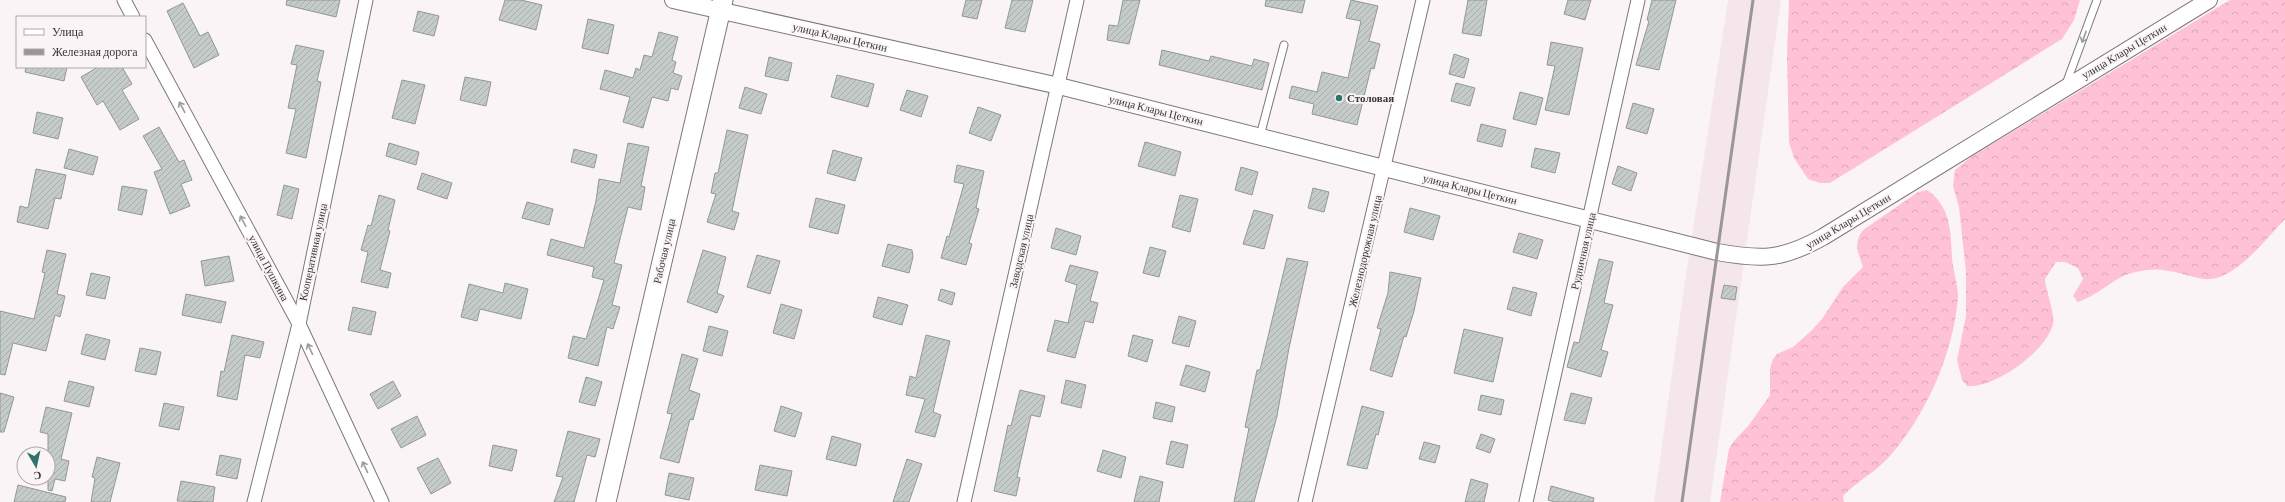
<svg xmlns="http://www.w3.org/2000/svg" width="2285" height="502" font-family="'Crimson Pro',serif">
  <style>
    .built { fill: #f5e6eb }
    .forest { fill: url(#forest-crowns) }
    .building { fill: url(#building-hatch); stroke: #929897 }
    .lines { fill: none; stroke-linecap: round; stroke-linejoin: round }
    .service-casing { stroke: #7d7779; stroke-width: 9 }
    .minor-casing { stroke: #7d7779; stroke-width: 15 }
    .tertiary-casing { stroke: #7d7779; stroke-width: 18 }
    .secondary-casing { stroke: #7d7779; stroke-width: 21 }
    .service { stroke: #fff; stroke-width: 7 }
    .minor { stroke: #fff; stroke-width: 13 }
    .tertiary { stroke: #fff; stroke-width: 16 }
    .secondary { stroke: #fff; stroke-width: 19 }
    .rail { stroke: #9a9596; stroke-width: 3 }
    .oneway { stroke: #9c9a9a }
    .poi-dot { fill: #2e746b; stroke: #fbf4f6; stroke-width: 1.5 }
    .labels { text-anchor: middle; stroke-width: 4; stroke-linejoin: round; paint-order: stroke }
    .street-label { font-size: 11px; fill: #383636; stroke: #fbf4f6 }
    .poi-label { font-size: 11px; font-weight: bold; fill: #383636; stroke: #fbf4f6; text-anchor: start }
  </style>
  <defs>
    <pattern id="forest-crowns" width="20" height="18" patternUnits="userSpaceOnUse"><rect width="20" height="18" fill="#ffc1d6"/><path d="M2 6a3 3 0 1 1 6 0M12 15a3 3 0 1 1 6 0" fill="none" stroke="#dba6b8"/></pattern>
    <pattern id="building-hatch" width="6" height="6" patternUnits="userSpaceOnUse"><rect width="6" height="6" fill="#c4cbc9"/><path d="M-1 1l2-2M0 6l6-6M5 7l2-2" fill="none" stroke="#a9afad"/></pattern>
  </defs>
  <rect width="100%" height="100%" fill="#fbf4f6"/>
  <path class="built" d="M 1728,0 L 1781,0 L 1710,502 L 1654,502 L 1684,288 Z"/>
  <g class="forest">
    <path d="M 1789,0 L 2080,0 L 2074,20 L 2062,39 L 1830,183 L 1820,183 L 1808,179 L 1794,158 L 1789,142 L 1787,56 Z"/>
    <path d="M 2230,0 L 2285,0 L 2285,219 C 2267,238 2233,283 2204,279 C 2186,276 2166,267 2147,270 C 2140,271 2130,273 2123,276 C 2108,284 2095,296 2078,302 L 2073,296 L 2083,279 L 2078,268 L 2065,262 L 2056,262 L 2045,279 C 2046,292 2055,312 2053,324 C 2047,351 1994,389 1967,386 L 1962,380 L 1957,360 L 1966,316 L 1966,272 L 1959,207 L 1953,186 L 1955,170 L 1971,157 Z"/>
    <path d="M 1927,190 C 1951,206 1951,233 1952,258 C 1953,271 1958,284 1958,297 C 1954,352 1926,416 1889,457 C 1876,472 1857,481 1843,496 L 1844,502 L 1720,502 L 1729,449 L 1733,442 L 1749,425 L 1770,395 L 1770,368 L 1773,359 L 1777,354 L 1793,347 L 1811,331 L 1822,319 L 1843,287 L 1863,267 C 1858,252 1853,244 1863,230 L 1918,192 Z"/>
  </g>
  <g class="building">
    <path d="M 287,0 L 340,0 L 336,17 L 286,5 Z"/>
    <path d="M 505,0 L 521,0 L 542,5 L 536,30 L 499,20 Z"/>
    <path d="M 966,0 L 982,0 L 977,19 L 962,16 Z"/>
    <path d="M 1012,0 L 1033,0 L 1025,32 L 1005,28 Z"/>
    <path d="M 1123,0 L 1140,0 L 1129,44 L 1107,40 L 1109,25 L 1118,26 Z"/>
    <path d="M 1266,0 L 1305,0 L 1302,13 L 1265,6 Z"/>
    <path d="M 1351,0 L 1378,6 L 1369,41 L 1380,44 L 1374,69 L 1371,68 L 1357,125 L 1312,114 L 1314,104 L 1289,98 L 1292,86 L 1317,92 L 1322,72 L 1348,78 L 1361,21 L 1346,18 Z"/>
    <path d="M 1468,0 L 1487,0 L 1481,36 L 1462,33 Z"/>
    <path d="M 1568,0 L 1591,0 L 1585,20 L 1564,14 Z"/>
    <path d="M 1652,0 L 1676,0 L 1659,70 L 1636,65 L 1649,21 L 1647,20 Z"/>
    <path d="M 183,3 L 200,36 L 208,32 L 219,55 L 194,68 L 167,11 Z"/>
    <path d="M 418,11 L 439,16 L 434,36 L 413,31 Z"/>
    <path d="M 588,19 L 614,25 L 608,54 L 582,48 Z"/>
    <path d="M 659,32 L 678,37 L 672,60 L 676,62 L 673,73 L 682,76 L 678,90 L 671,88 L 668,101 L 652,97 L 643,128 L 623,122 L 630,97 L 600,89 L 605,70 L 633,78 L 636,68 L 640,70 L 644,55 L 652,57 Z"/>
    <path d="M 1551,42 L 1583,48 L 1569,115 L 1545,110 L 1555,66 L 1547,65 Z"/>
    <path d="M 296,45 L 324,51 L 317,81 L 321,82 L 306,158 L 286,153 L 296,109 L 288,108 L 297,65 L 291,64 Z"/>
    <path d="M 1162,50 L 1209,61 L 1211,56 L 1252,66 L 1254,59 L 1269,63 L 1262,90 L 1159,65 Z"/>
    <path d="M 1454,54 L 1469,59 L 1464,78 L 1449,74 Z"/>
    <path d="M 769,57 L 792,63 L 788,81 L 765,76 Z"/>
    <path d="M 26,67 L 67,67 L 64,81 L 25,72 Z"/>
    <path d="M 98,67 L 122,67 L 132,84 L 122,90 L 139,119 L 120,130 L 103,101 L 97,105 L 81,77 Z"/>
    <path d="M 837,75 L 874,84 L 868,107 L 831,97 Z"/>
    <path d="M 465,77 L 491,82 L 486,106 L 460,100 Z"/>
    <path d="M 402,80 L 425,85 L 415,124 L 392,118 Z"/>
    <path d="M 1456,83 L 1475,88 L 1470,106 L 1451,101 Z"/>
    <path d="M 745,87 L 767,94 L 761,114 L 739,108 Z"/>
    <path d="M 907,90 L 928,96 L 921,117 L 900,110 Z"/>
    <path d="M 1520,92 L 1543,98 L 1536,125 L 1513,119 Z"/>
    <path d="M 1633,103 L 1654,109 L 1647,134 L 1626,128 Z"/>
    <path d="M 978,107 L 1001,115 L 991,141 L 969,133 Z"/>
    <path d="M 37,112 L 63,118 L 58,139 L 33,133 Z"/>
    <path d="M 1481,124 L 1506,130 L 1502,147 L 1477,141 Z"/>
    <path d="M 159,127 L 179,162 L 184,160 L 192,180 L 181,184 L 190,206 L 170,214 L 154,172 L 162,169 L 143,136 Z"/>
    <path d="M 727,130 L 748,135 L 732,211 L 739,213 L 734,230 L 707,222 L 716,194 L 711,193 L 715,173 L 718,173 Z"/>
    <path d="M 1145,142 L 1181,152 L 1175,176 L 1138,166 Z"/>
    <path d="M 389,143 L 419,152 L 416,165 L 386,156 Z"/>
    <path d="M 628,143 L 649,147 L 641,186 L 645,187 L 641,210 L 628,207 L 614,263 L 622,265 L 612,305 L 620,307 L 613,329 L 607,327 L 598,366 L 568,358 L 573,336 L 586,339 L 604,280 L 592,277 L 594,267 L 547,255 L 551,239 L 584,248 L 596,201 L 599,179 L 620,183 Z"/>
    <path d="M 1535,148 L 1560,153 L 1555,173 L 1531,167 Z"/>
    <path d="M 69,149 L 98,157 L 93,175 L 64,168 Z"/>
    <path d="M 574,149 L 597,155 L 594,168 L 571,162 Z"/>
    <path d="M 833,150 L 862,158 L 855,181 L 827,173 Z"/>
    <path d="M 957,165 L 984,171 L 976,208 L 979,209 L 969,243 L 972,244 L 966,265 L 941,258 L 947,236 L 949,237 L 964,184 L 954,182 Z"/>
    <path d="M 1618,166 L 1637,173 L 1631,191 L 1612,184 Z"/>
    <path d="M 1241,167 L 1258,172 L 1252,195 L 1235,190 Z"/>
    <path d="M 36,169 L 66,175 L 61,199 L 55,198 L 48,229 L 17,222 L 20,206 L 28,208 Z"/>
    <path d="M 422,173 L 452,183 L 447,199 L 417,189 Z"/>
    <path d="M 284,185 L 299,189 L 292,219 L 277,215 Z"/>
    <path d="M 122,186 L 147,190 L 142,215 L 118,210 Z"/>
    <path d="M 1313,188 L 1329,192 L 1324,212 L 1308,208 Z"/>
    <path d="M 379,195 L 395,200 L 388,230 L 390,231 L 380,270 L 391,273 L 388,288 L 361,282 L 368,252 L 361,250 L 368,225 L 371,226 Z"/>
    <path d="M 1180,195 L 1198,199 L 1190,232 L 1172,227 Z"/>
    <path d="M 816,198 L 845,205 L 838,234 L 809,227 Z"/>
    <path d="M 527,202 L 553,209 L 549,225 L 522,218 Z"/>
    <path d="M 1410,208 L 1440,216 L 1433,240 L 1404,232 Z"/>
    <path d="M 1254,210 L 1273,215 L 1264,249 L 1243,244 Z"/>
    <path d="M 1056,228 L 1081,236 L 1076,255 L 1051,248 Z"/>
    <path d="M 1519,233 L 1543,240 L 1537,259 L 1513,252 Z"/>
    <path d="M 888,244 L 912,250 L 913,257 L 909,273 L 882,266 Z"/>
    <path d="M 1150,247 L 1166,251 L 1159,277 L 1143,273 Z"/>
    <path d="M 47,250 L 66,254 L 57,294 L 65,296 L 60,317 L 55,315 L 46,351 L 13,343 L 5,375 L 0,374 L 0,311 L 34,319 L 45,273 L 42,272 Z"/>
    <path d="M 703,250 L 726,257 L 717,293 L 724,296 L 717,313 L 687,302 Z"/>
    <path d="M 757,255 L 780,261 L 770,294 L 747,287 Z"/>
    <path d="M 229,256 L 234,281 L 205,286 L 201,261 Z"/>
    <path d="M 1287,258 L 1308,262 L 1289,348 L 1277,416 L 1254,502 L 1234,502 L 1249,428 L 1245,427 L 1257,370 L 1260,370 Z"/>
    <path d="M 1599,259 L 1613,262 L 1604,303 L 1613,305 L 1601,350 L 1608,352 L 1601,377 L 1567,367 L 1574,342 L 1579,343 Z"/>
    <path d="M 1070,265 L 1098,272 L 1090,301 L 1098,303 L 1093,323 L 1085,321 L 1075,358 L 1047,351 L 1055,320 L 1068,323 L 1077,285 L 1065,281 Z"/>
    <path d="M 1390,272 L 1421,278 L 1414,311 L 1406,337 L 1404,336 L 1392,377 L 1370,370 L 1381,329 L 1377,328 L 1388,293 Z"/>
    <path d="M 91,273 L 110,277 L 105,299 L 86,295 Z"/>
    <path d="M 505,283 L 528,289 L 521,319 L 480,309 L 477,321 L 461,317 L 469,284 L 503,293 Z"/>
    <path d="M 1724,285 L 1737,287 L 1735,300 L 1721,298 Z"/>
    <path d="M 1513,287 L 1537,293 L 1531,316 L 1507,309 Z"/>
    <path d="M 941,289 L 955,293 L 952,305 L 938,300 Z"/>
    <path d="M 186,294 L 226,302 L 221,323 L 182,315 Z"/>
    <path d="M 878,297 L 908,305 L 902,325 L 873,317 Z"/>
    <path d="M 781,304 L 802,310 L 794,339 L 773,333 Z"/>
    <path d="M 353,307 L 376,312 L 371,335 L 348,330 Z"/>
    <path d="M 1179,316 L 1196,321 L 1189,347 L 1172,343 Z"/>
    <path d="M 709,326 L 728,331 L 722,356 L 703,351 Z"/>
    <path d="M 1464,329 L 1503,338 L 1493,382 L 1454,373 Z"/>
    <path d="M 86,334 L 110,340 L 105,360 L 81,354 Z"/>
    <path d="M 232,335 L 264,342 L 260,358 L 245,355 L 237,400 L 217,396 L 221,371 L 224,372 Z"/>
    <path d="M 926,335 L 950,341 L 933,412 L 941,415 L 935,437 L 915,432 L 925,399 L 906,395 L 910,376 L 916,378 Z"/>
    <path d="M 1133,335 L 1153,340 L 1147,362 L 1128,356 Z"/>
    <path d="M 140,348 L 161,352 L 156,375 L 135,371 Z"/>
    <path d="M 682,354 L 698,359 L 689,390 L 700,394 L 693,420 L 690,419 L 679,463 L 660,458 L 672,414 L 667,413 Z"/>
    <path d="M 1186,365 L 1210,372 L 1205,392 L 1180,385 Z"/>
    <path d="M 586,377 L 602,382 L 595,406 L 579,402 Z"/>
    <path d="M 1066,380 L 1086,385 L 1081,408 L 1061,403 Z"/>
    <path d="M 69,381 L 94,387 L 89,407 L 64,401 Z"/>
    <path d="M 393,381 L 401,396 L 378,409 L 370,394 Z"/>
    <path d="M 1020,390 L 1045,396 L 1040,417 L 1031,415 L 1017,477 L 1020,478 L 1016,496 L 994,491 L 1008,425 L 1011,426 Z"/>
    <path d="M 0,393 L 14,397 L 4,432 L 0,432 Z"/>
    <path d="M 1571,393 L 1592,398 L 1585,424 L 1564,420 Z"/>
    <path d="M 1481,395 L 1504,400 L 1501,415 L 1478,410 Z"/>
    <path d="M 1156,402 L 1175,407 L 1172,422 L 1153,418 Z"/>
    <path d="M 164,403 L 184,407 L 179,430 L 159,426 Z"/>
    <path d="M 781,406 L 802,413 L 795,437 L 774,431 Z"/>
    <path d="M 1362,406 L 1384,412 L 1378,435 L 1376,434 L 1367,469 L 1347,465 Z"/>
    <path d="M 46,407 L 72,413 L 61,459 L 69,461 L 65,481 L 55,479 L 52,491 L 48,490 L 48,434 L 40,432 Z"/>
    <path d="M 417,416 L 426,435 L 401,448 L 391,429 Z"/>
    <path d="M 568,431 L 600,439 L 595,457 L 587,455 L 574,502 L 554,502 L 563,477 L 556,476 Z"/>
    <path d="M 1481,434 L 1495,439 L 1490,453 L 1476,448 Z"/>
    <path d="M 832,436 L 861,444 L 856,466 L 826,459 Z"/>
    <path d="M 1171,441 L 1188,445 L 1183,468 L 1166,464 Z"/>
    <path d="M 1424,442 L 1440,446 L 1435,463 L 1419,459 Z"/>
    <path d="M 493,445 L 517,450 L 512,471 L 489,466 Z"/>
    <path d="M 1103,450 L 1126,457 L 1121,478 L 1097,471 Z"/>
    <path d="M 220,455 L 241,459 L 237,479 L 216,475 Z"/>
    <path d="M 97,457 L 120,463 L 110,502 L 91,502 L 95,478 L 92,477 Z"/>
    <path d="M 438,458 L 451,483 L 431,494 L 417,468 Z"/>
    <path d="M 907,459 L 922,464 L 909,502 L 893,502 Z"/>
    <path d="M 760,465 L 792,471 L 787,496 L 755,490 Z"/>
    <path d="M 669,473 L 694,478 L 689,500 L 665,495 Z"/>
    <path d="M 1140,476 L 1163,482 L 1159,502 L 1134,502 Z"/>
    <path d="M 1471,479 L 1488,484 L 1484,502 L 1465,502 Z"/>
    <path d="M 181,481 L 215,487 L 213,502 L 177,501 Z"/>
    <path d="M 18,485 L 66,497 L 65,502 L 14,502 Z"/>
    <path d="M 1551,486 L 1594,498 L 1593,502 L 1555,502 L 1548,500 Z"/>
  </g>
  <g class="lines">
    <g class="service-casing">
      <g id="service">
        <path d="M 2066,84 L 2097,0"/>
        <path d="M 1260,136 L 1284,45"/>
      </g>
    </g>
    <g class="minor-casing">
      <g id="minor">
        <path d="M 124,0 L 133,17"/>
        <path d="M 145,40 L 299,324 L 382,502"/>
        <path d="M 254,502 L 299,324 L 366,0"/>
        <path d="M 964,502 L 1077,0"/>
        <path d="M 1305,502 L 1423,0"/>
        <path d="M 1526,502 L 1638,0"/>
      </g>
    </g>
    <g class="tertiary-casing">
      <path id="tertiary" d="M 673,0 L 1059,86 L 1717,252 C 1762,260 1782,260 1823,237 L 2209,0"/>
    </g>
    <g class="secondary-casing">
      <path id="secondary" d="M 606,502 L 723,0"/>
    </g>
    <use href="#service" class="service"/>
    <use href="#minor" class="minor"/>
    <use href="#tertiary" class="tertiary"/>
    <use href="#secondary" class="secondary"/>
    <path class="rail" d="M 1682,502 L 1753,0"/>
  </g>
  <defs><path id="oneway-shaft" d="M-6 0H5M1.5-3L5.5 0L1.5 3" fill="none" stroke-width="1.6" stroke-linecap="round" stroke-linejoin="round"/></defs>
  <g class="oneway">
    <use href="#oneway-shaft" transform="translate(2084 37) rotate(110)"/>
    <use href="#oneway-shaft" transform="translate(182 107) rotate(-118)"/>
    <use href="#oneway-shaft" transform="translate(243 221) rotate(-118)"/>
    <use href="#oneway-shaft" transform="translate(310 349) rotate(-115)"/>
    <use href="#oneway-shaft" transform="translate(365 467) rotate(-115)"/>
  </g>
  <circle class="poi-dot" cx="1339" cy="98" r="4"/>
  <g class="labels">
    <g class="street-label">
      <text transform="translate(840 37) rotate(13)" y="4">улица Клары Цеткин</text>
      <text transform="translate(2124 51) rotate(-31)" y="4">улица Клары Цеткин</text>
      <text transform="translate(1156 110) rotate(14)" y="4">улица Клары Цеткин</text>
      <text transform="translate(1470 189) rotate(14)" y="4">улица Клары Цеткин</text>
      <text transform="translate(1848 221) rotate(-31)" y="4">улица Клары Цеткин</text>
      <text transform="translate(664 251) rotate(-77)" y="4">Рабочая улица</text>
      <text transform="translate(1021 251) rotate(-77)" y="4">Заводская улица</text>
      <text transform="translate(1365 251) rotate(-77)" y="4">Железнодорожная улица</text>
      <text transform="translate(1583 251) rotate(-77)" y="4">Рудничная улица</text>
      <text transform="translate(313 252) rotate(-78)" y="4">Кооперативная улица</text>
      <text transform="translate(269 268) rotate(62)" y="4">улица Пушкина</text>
    </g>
    <g class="poi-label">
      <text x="1347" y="102">Столовая</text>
    </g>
  </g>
  <rect x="16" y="16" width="130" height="52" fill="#fbf4f6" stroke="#ada8a9"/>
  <rect x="24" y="29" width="20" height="6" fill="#ffffff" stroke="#ada8a9"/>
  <text x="52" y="36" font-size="12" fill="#383636">Улица</text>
  <rect x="24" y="49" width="20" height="6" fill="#9a9596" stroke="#ada8a9"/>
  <text x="52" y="56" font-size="12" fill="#383636">Железная дорога</text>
  <g transform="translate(36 466) rotate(171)"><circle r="19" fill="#fbf4f6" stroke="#ada8a9"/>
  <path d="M0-3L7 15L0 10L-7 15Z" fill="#2e746b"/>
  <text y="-6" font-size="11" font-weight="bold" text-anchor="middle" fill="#383636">С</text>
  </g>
</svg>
